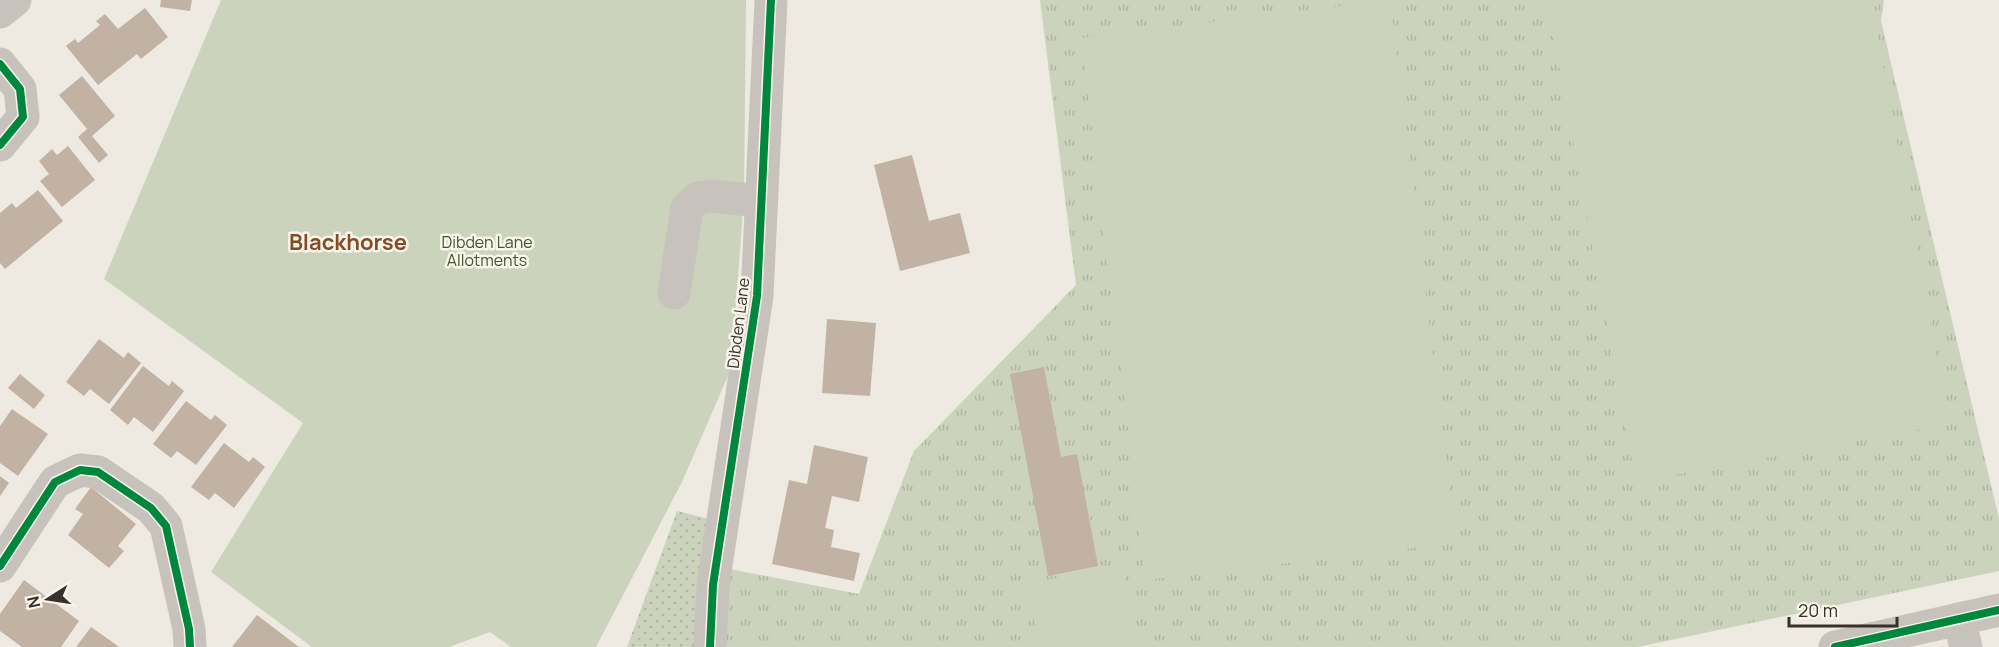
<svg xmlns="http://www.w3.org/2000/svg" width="1999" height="647" font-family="Manrope,sans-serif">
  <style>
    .grass { fill: url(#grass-dots) }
    .park { fill: url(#park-tufts) }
    .garden { fill: #cbd3bd }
    .building { fill: #c1b2a4 }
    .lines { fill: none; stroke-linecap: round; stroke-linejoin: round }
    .minor { stroke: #c7c2bb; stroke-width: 33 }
    .cycleway-casing { stroke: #f9f5eb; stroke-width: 11 }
    .cycleway { stroke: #00873e; stroke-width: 8 }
    .labels { text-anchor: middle; stroke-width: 5; stroke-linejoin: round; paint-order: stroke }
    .park-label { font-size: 16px; fill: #40552e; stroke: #f9f5eb }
    .street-label { font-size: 16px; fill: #38302a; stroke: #f9f5eb }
    .district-label { font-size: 22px; font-weight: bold; fill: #844c25; stroke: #f9f5eb }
  </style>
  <defs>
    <pattern id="grass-dots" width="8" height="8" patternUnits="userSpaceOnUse" patternTransform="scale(1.5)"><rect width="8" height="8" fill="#cbd3bd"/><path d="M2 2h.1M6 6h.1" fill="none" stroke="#afb5a3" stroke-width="1.8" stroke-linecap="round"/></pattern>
    <pattern id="park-tufts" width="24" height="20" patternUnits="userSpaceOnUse" patternTransform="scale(1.5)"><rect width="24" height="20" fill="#cbd3bd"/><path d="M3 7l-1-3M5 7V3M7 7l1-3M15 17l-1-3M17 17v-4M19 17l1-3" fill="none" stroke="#afb5a3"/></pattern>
  </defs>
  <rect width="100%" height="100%" fill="#eeeae2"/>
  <path class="grass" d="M 677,511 L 713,520 L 702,647 L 627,647 Z"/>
  <path class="park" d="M 1040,0 L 1884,0 L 1881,21 L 1999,519 L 1999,571 L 1638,647 L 724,647 L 729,569 L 859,594 L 914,451 L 1076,285 Z"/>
  <g class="garden">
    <path d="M 221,0 L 746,0 L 744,198 L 731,369 L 682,482 L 596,647 L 511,647 L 490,632 L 449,647 L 312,647 L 211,572 L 303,423 L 104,279 Z"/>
    <path d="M 1390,0 L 1456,543 L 1146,580 L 1081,38 Z"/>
    <path d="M 1547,0 L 1871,0 L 1949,424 L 1636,482 Z"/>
    <path d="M 1123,565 L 1140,647 L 1040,647 L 1027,584 Z"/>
  </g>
  <g class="building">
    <path d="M 161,0 L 192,0 L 190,11 L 160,7 Z"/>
    <path d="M 145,8 L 168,37 L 141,59 L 137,54 L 98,85 L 66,46 L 75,39 L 78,43 L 100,25 L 96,21 L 105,14 L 118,29 Z"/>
    <path d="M 82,76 L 115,116 L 92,136 L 108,155 L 99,163 L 78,137 L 87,129 L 59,95 Z"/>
    <path d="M 68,146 L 95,180 L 62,207 L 40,181 L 49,174 L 39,161 L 52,149 L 57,155 Z"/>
    <path d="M 912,155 L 929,221 L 960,213 L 970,253 L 900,271 L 874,165 Z"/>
    <path d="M 38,190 L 63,221 L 5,269 L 0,263 L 0,213 L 12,203 L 16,208 Z"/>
    <path d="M 827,319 L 876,323 L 870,396 L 822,393 Z"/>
    <path d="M 99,339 L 124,358 L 128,352 L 141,363 L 109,404 L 90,389 L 84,396 L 66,382 Z"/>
    <path d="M 143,366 L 169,386 L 172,381 L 184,391 L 153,432 L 134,417 L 128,425 L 110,410 Z"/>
    <path d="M 1044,367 L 1061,457 L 1077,454 L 1098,566 L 1048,576 L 1010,374 Z"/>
    <path d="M 20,374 L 45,395 L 34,409 L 8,388 Z"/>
    <path d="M 186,401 L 211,420 L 215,415 L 227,425 L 196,465 L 177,451 L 171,458 L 153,444 Z"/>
    <path d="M 12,409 L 48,434 L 18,476 L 0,463 L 0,426 Z"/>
    <path d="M 224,443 L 249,462 L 253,457 L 265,467 L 234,508 L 215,493 L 209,500 L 191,487 Z"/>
    <path d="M 814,445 L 868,457 L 859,502 L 832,496 L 825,528 L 834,530 L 831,547 L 860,553 L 854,581 L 772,564 L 789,480 L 807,484 Z"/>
    <path d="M 0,476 L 9,483 L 0,496 Z"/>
    <path d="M 91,487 L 136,524 L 118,546 L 124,551 L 109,568 L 68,535 L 83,514 L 75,509 Z"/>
    <path d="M 24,580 L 79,621 L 61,647 L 22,647 L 0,631 L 0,614 Z"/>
    <path d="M 257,615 L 299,647 L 232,647 Z"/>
    <path d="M 91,627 L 111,641 L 119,647 L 76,647 Z"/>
  </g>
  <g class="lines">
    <g class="minor">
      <path d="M 0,12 L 15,0"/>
      <path d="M 0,64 L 20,89 L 23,117 L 0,145"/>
      <path d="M 674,293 L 687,208 L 698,198 L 712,196 L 760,201"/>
      <path d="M 0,566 L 55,482 L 80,470 L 98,472 L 151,508 L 166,526 L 189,629 L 190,647"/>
      <path d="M 1959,619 L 1966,647"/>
      <path d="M 710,647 L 713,585 L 757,296 L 771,0"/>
      <path d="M 1835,647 L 1999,610"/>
    </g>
    <g class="cycleway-casing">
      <g id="cycleway">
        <path d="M 0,64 L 20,89 L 23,117 L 0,145"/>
        <path d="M 0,566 L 55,482 L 80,470 L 98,472 L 151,508 L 166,526 L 189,629 L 190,647"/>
        <path d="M 710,647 L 713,585 L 757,296 L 771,0"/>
        <path d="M 1835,647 L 1999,610"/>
      </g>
    </g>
    <use href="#cycleway" class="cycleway"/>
  </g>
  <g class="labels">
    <g class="park-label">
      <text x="487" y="248">Dibden Lane<tspan x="487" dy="18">Allotments</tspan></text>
    </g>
    <g class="street-label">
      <text transform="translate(738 323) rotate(-83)" y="6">Dibden Lane</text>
    </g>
    <g class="district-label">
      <text x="348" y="250">Blackhorse</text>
    </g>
  </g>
  <g transform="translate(48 599) rotate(258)" stroke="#f9f5eb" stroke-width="4.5" paint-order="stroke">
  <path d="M0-4.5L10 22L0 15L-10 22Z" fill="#38302a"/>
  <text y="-9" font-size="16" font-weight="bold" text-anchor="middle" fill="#38302a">N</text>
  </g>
  <path d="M1789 617v9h108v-9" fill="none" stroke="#38302a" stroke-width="3"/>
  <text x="1798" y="617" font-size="18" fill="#38302a" stroke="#f9f5eb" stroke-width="4.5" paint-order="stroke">20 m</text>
</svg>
